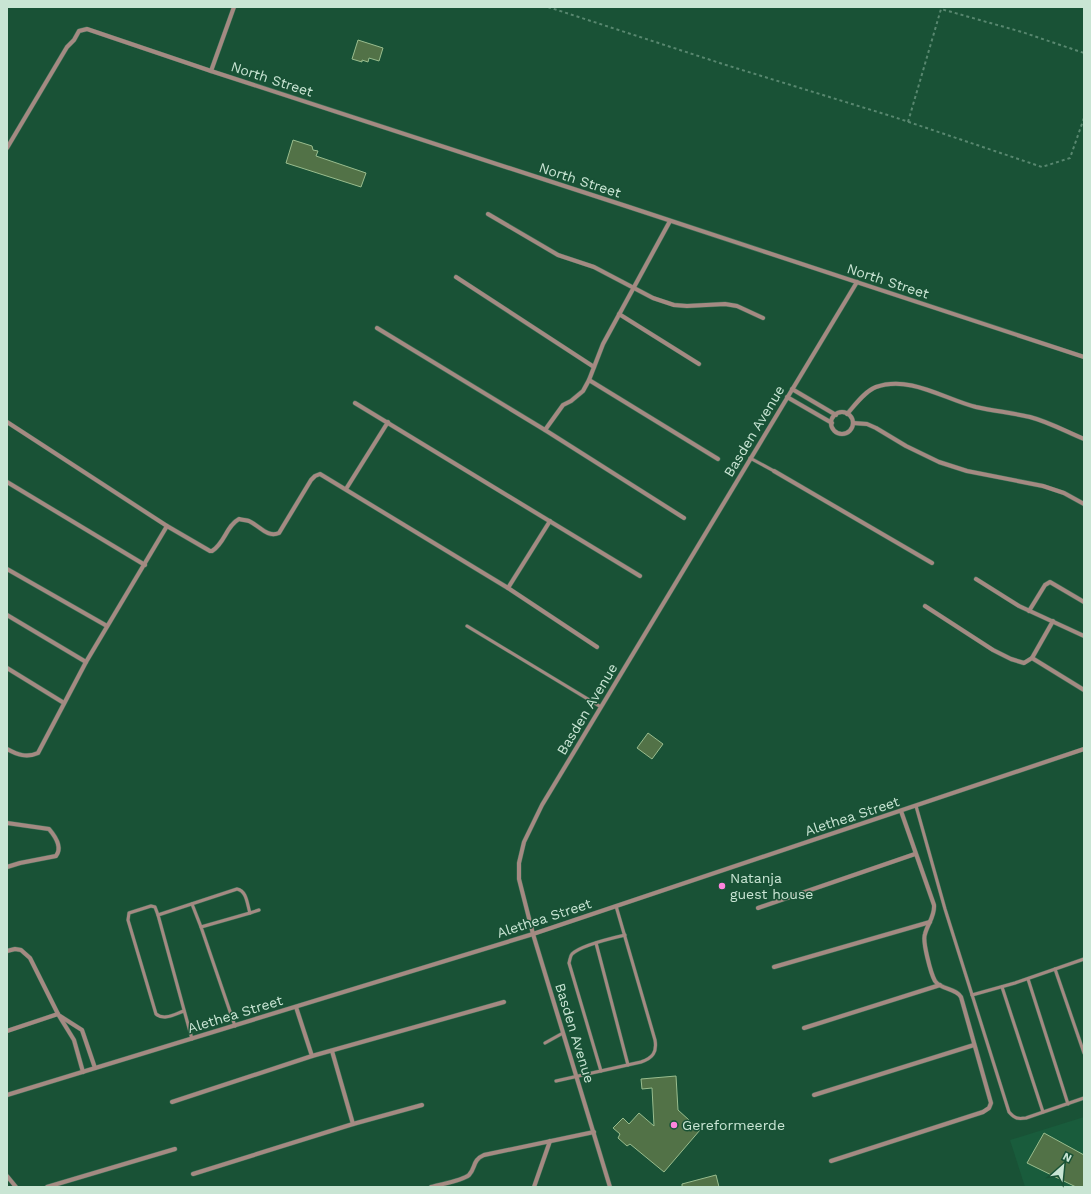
<svg xmlns="http://www.w3.org/2000/svg" width="1091" height="1194" font-family="'Work Sans',sans-serif">
  <style>
    .built { fill: #195c3c }
    .building { fill: #527247; stroke: #99bd8e }
    .lines { fill: none; stroke-linecap: round; stroke-linejoin: round }
    .lane-casing { stroke: #3c6f56; stroke-width: 4 }
    .street-casing { stroke: #3c6f56; stroke-width: 5 }
    .path { stroke: #58876f; stroke-width: 2; stroke-dasharray: 3 3; stroke-linecap: butt }
    .lane { stroke: #a48a82; stroke-width: 3 }
    .street { stroke: #a48a82; stroke-width: 4 }
    .poi-dot { fill: #ff85de; stroke: #195236; stroke-width: 1.5 }
    .labels { text-anchor: middle; stroke-width: 3; stroke-linejoin: round; paint-order: stroke }
    .street-label { font-size: 14px; fill: #c9e5d4; stroke: #195236 }
    .poi-label { font-size: 14px; fill: #c9e5d4; stroke: #195236; text-anchor: start }
  </style>
  <rect width="100%" height="100%" fill="#195236"/>
  <path class="built" d="M 1084,1117 L 1084,1187 L 1025,1187 L 1010,1140 Z"/>
  <g class="building">
    <path d="M 358,40 L 383,48 L 379,61 L 369,58 L 368,62 L 362,60 L 362,62 L 352,59 Z"/>
    <path d="M 293,140 L 312,146 L 313,150 L 318,151 L 316,156 L 366,173 L 361,187 L 286,163 Z"/>
    <path d="M 648,733 L 663,744 L 652,759 L 637,748 Z"/>
    <path d="M 676,1076 L 678,1110 L 700,1130 L 664,1172 L 630,1144 L 627,1146 L 618,1138 L 620,1134 L 613,1128 L 623,1118 L 629,1124 L 639,1113 L 654,1126 L 652,1088 L 642,1089 L 641,1079 Z"/>
    <path d="M 1044,1133 L 1084,1155 L 1084,1187 L 1076,1187 L 1027,1163 Z"/>
    <path d="M 716,1175 L 719,1187 L 682,1187 L 682,1184 Z"/>
  </g>
  <g class="lines">
    <g class="lane-casing">
      <g id="lane">
        <path d="M 750,458 L 774,471"/>
        <path d="M 467,626 L 601,707"/>
        <path d="M 916,806 L 945,909 L 1009,1112 C 1015,1119 1018,1119 1026,1118 L 1084,1098"/>
        <path d="M 192,904 L 201,927"/>
        <path d="M 158,915 L 155,907 L 151,906 L 129,913 L 128,920 L 156,1014 C 164,1021 175,1014 184,1011"/>
        <path d="M 596,943 L 628,1065"/>
        <path d="M 1055,969 L 1084,1053"/>
        <path d="M 1028,979 L 1068,1104"/>
        <path d="M 1002,987 L 1043,1112"/>
        <path d="M 972,995 L 1015,983 L 1084,959"/>
        <path d="M 235,1026 L 201,927 L 250,913"/>
        <path d="M 192,1039 L 158,915 L 237,889 C 247,891 247,904 250,913 L 259,910"/>
        <path d="M 545,1043 L 563,1033"/>
        <path d="M 601,1071 L 569,963 C 570,960 570,956 572,954 C 581,945 612,938 625,935"/>
        <path d="M 556,1081 L 641,1062 C 653,1058 657,1052 655,1040 L 616,906"/>
      </g>
    </g>
    <g class="street-casing">
      <g id="street">
        <path d="M 211,71 L 234,7"/>
        <path d="M 7,148 L 67,47 L 74,40 L 79,31 L 87,29 L 211,71 L 629,207 L 1084,357"/>
        <path d="M 488,214 L 558,255 L 594,267 L 653,298 L 674,305 L 687,306 L 725,304 L 737,306 L 763,318"/>
        <path d="M 456,277 L 594,367"/>
        <path d="M 619,314 L 699,364"/>
        <path d="M 377,328 L 545,430 L 684,518"/>
        <path d="M 589,380 L 718,459"/>
        <path d="M 792,389 L 836,415"/>
        <path d="M 787,397 L 832,423"/>
        <path d="M 355,403 L 640,576"/>
        <circle cx="842" cy="423" r="11"/>
        <path d="M 847,414 C 855,405 865,391 876,387 C 910,375 944,399 976,407 C 994,411 1013,413 1030,417 C 1049,422 1067,432 1084,439"/>
        <path d="M 7,422 L 167,526 L 210,551 L 212,551 C 225,543 226,526 239,519 C 242,520 246,520 249,521 C 260,526 267,538 279,533 L 311,480 L 315,476 L 320,474 L 508,588 L 597,647"/>
        <path d="M 853,423 L 867,424 L 876,428 L 906,446 L 939,462 L 967,471 L 1043,486 L 1064,493 L 1084,504"/>
        <path d="M 545,430 L 563,405 L 571,401 L 583,391 L 589,380 L 603,344 L 670,221"/>
        <path d="M 774,471 L 932,563"/>
        <path d="M 7,482 L 145,565"/>
        <path d="M 346,489 L 388,422"/>
        <path d="M 7,569 L 107,626"/>
        <path d="M 976,579 L 1019,606 L 1084,636"/>
        <path d="M 508,588 L 550,521"/>
        <path d="M 925,606 L 993,650 L 1011,659 L 1024,663 L 1032,658 L 1084,690"/>
        <path d="M 1029,611 L 1045,585 L 1050,582 L 1084,602"/>
        <path d="M 7,615 L 86,662"/>
        <path d="M 1032,658 L 1053,621"/>
        <path d="M 7,668 L 64,703"/>
        <path d="M 7,749 C 18,755 27,758 38,753 L 86,662 L 167,526"/>
        <path d="M 7,823 L 49,829 C 55,836 63,847 56,856 L 20,863 L 7,867"/>
        <path d="M 758,908 L 915,854"/>
        <path d="M 7,951 L 15,949 L 21,950 L 30,958 L 58,1014 L 74,1040 L 83,1072"/>
        <path d="M 774,967 L 930,922"/>
        <path d="M 296,1007 L 312,1056"/>
        <path d="M 60,1016 L 82,1030 L 95,1068"/>
        <path d="M 804,1028 L 940,985"/>
        <path d="M 7,1031 L 58,1014"/>
        <path d="M 332,1051 L 353,1124"/>
        <path d="M 7,1095 L 533,934 L 1084,749"/>
        <path d="M 814,1095 L 974,1045"/>
        <path d="M 172,1102 L 312,1056 L 504,1002"/>
        <path d="M 831,1161 L 983,1112 L 989,1108 L 991,1103 L 961,997 C 956,988 941,990 935,981 C 931,974 922,941 925,934 C 928,923 935,916 934,905 L 901,811"/>
        <path d="M 193,1174 L 353,1124 L 422,1105"/>
        <path d="M 7,1176 L 16,1187"/>
        <path d="M 47,1187 L 175,1149"/>
        <path d="M 431,1187 C 441,1184 462,1181 469,1175 C 476,1168 472,1160 484,1155 L 594,1132"/>
        <path d="M 534,1187 L 550,1141"/>
        <path d="M 610,1187 L 533,934 L 519,879 L 519,863 L 524,842 L 542,805 L 857,282"/>
      </g>
    </g>
    <g class="path">
      <path d="M 548,7 L 726,65 L 894,117 L 1042,167 L 1070,158 L 1084,118"/>
      <path d="M 908,122 L 941,9 L 1022,32 L 1084,53"/>
    </g>
    <use href="#lane" class="lane"/>
    <use href="#street" class="street"/>
  </g>
  <g class="poi-dot">
    <circle cx="722" cy="886" r="4"/>
    <circle cx="674" cy="1125" r="4"/>
  </g>
  <g class="labels">
    <g class="street-label">
      <text transform="translate(272 79) rotate(18)" y="5">North Street</text>
      <text transform="translate(580 180) rotate(18)" y="5">North Street</text>
      <text transform="translate(888 281) rotate(18)" y="5">North Street</text>
      <text transform="translate(754 431) rotate(-59)" y="5">Basden Avenue</text>
      <text transform="translate(587 709) rotate(-59)" y="5">Basden Avenue</text>
      <text transform="translate(852 816) rotate(-18)" y="5">Alethea Street</text>
      <text transform="translate(544 918) rotate(-18)" y="5">Alethea Street</text>
      <text transform="translate(235 1014) rotate(-17)" y="5">Alethea Street</text>
      <text transform="translate(575 1033) rotate(73)" y="5">Basden Avenue</text>
    </g>
    <g class="poi-label">
      <text x="730" y="883">Natanja<tspan x="730" dy="16">guest house</tspan></text>
      <text x="682" y="1130">Gereformeerde</text>
    </g>
  </g>
  <rect width="1091" height="1194" fill="none" stroke="#c9e5d4" stroke-width="16"/>
  <g transform="translate(1063 1166) rotate(27)" stroke="#195236" stroke-width="3" paint-order="stroke">
  <path d="M0-3L7 15L0 10L-7 15Z" fill="#c9e5d4"/>
  <text y="-6" font-size="11" font-weight="bold" text-anchor="middle" fill="#c9e5d4">N</text>
  </g>
</svg>
